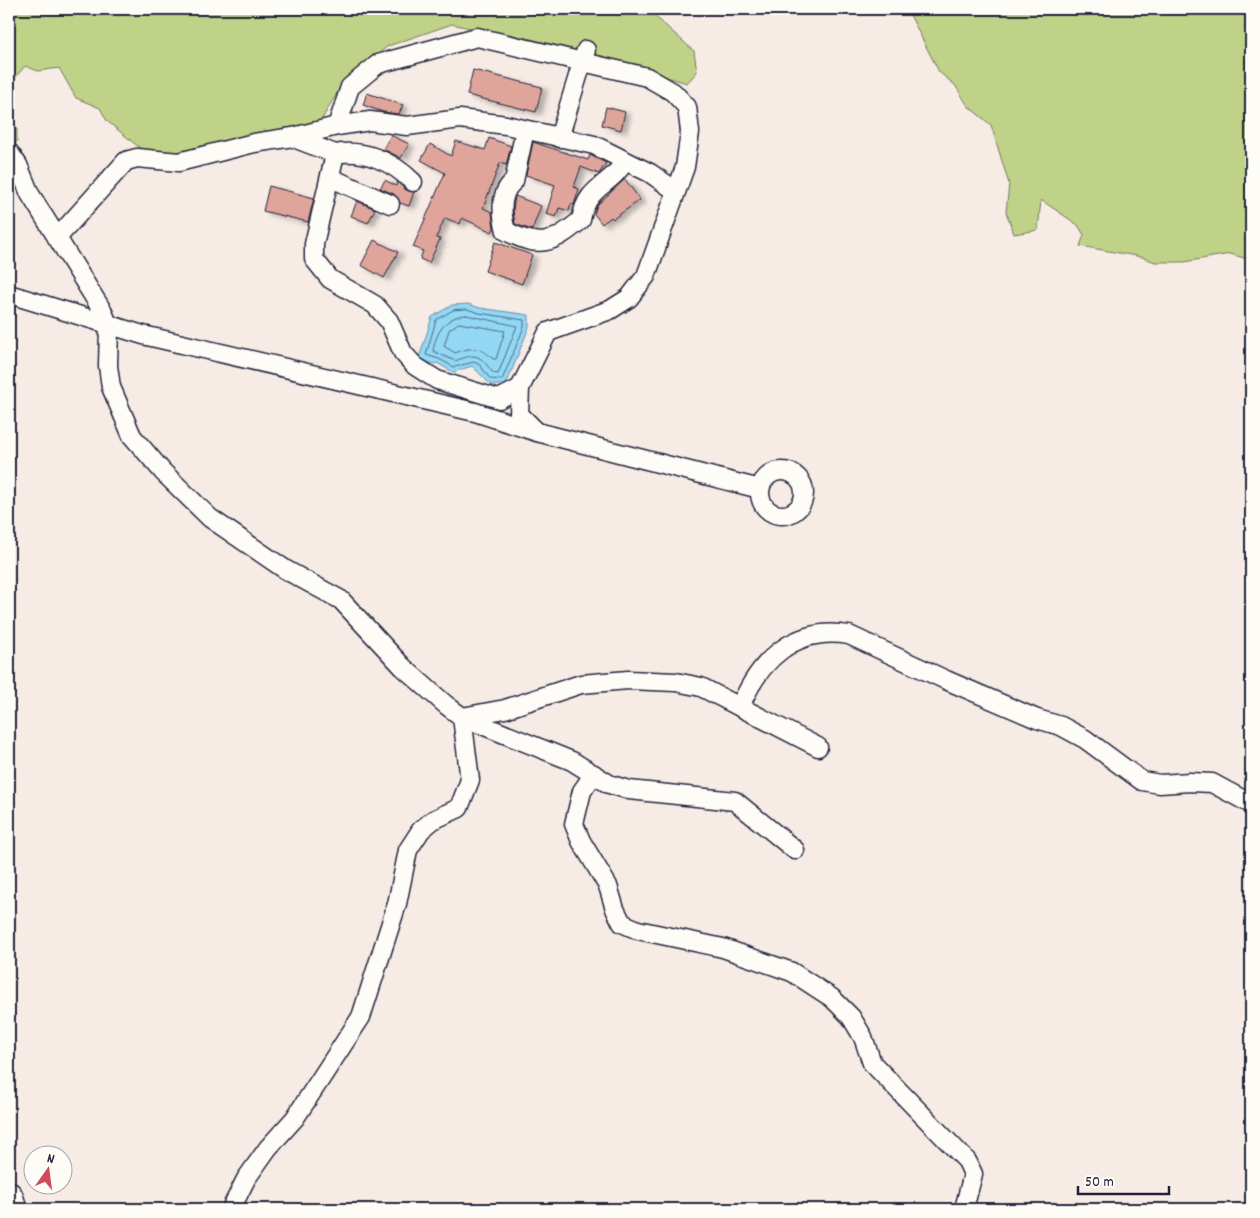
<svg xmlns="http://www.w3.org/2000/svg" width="1260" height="1218" font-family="Dekko,sans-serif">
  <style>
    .green { fill: #bfd287; stroke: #707a61 }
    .water { fill: #92d7f4; stroke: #658faa }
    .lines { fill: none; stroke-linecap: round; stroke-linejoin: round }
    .shore { stroke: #4f6a85; stroke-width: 1 }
    .building { fill: #dfa59b; stroke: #22223b; filter: url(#shadow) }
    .minor-casing { stroke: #22223b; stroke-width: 21 }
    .minor { stroke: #fdfcf7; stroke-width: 18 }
  </style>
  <defs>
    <filter id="shadow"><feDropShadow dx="5.5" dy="3" stdDeviation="2.5" flood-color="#0004"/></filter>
  </defs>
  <rect width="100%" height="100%" fill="#f7ebe5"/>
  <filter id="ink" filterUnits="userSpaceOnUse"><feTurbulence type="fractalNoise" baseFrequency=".02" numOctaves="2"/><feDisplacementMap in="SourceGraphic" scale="10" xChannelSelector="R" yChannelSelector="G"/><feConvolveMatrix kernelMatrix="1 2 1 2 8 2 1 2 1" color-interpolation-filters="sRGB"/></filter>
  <g filter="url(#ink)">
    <g class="green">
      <path d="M 9,9 L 647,9 L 694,51 L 697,72 L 687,83 L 600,57 L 452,24 L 388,46 L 344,81 L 319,124 L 273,130 L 182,156 L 147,152 L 140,148 L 107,121 L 100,108 L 76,98 L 59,68 L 38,71 L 25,66 L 9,85 Z"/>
      <path d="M 907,9 L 1251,9 L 1251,260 L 1230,254 L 1184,262 L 1155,262 L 1142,257 L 1080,246 L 1084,235 L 1078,225 L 1041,200 L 1038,230 L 1014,234 L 1006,212 L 1009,184 L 991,125 L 968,106 L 955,85 L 939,72 Z"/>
      <path d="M 9,118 L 17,130 L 17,142 L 11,147 Z"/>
    </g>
    <path class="water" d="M 468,304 L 480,308 L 529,315 L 529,327 L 506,385 L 491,385 L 472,366 L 453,372 L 437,363 L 433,364 L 419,358 L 432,317 L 452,305 Z"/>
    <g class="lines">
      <g class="shore">
        <path d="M 467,309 L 479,313 L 524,320 L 524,327 L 502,380 L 490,379 L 480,365 L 474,362 L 454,367 L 439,359 L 426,355 L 436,320 L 453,310 Z"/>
        <path d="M 466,315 L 517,326 L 498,374 L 493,373 C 479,355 478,352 455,361 L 433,351 C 436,332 446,316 466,315 Z"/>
        <path d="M 459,323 L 505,331 L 496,359 L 493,359 C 481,346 470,347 455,353 L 444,346 L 449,330 Z"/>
      </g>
    </g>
    <g class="building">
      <path d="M 473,70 L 542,87 L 536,112 L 467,95 Z"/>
      <path d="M 367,93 L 403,105 L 399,114 L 383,112 L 363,105 Z"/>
      <path d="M 606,107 L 625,112 L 621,130 L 602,125 Z"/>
      <path d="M 391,135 L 409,144 L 401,158 L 383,149 Z"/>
      <path d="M 489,138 L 511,146 L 506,165 L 500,163 L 483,208 L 492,212 L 494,228 L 492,232 L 462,218 L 460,224 L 445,218 L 436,238 L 440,239 L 429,263 L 420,259 L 423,251 L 413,247 L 445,173 L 421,160 L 430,144 L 451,156 L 456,141 L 485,150 Z"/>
      <path d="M 533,142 L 588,160 L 590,155 L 606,163 L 599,174 L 581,167 L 574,187 L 579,189 L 574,205 L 571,204 L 569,211 L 559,208 L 556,217 L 546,214 L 555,185 L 526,175 Z"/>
      <path d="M 625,179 L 640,200 L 613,219 L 611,217 L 602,224 L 594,214 L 597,205 Z"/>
      <path d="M 385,180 L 396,186 L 397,182 L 406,190 L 414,192 L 409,206 L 400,203 L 394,194 L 380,188 Z"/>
      <path d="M 269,186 L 314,198 L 308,222 L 263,211 Z"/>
      <path d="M 515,196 L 541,206 L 532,230 L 515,224 L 513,210 Z"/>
      <path d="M 357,201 L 375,209 L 368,223 L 351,216 Z"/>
      <path d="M 374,240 L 398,252 L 384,278 L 361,265 Z"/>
      <path d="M 495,242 L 532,255 L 522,284 L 485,271 Z"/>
    </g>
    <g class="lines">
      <g class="minor-casing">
        <g id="minor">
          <path d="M 337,126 L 350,87 L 378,64 L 477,37 L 647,77 L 673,92 L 687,107 L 690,132 L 685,167 L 646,276 L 629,298 L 610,310 L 548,332 L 520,388 L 519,414 L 537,432"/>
          <path d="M 525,130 L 514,181 C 499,193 501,213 506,231 C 540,249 552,244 581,220 C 587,185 610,187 625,161"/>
          <path d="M 294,138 L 335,154 L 314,244 L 314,259 L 330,279 L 375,305 L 389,321 L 403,353 L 415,366 L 437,380 L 499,399 L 520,388"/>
          <path d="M 559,138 L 586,50"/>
          <path d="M 9,152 L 18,165 L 30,194 L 102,310 L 109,326 L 108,366 L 111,387 L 132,436 L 163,472 L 210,518 L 286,570 L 341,600 L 403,667 L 446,705 L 462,717 L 572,761 L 609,784 L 629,790 L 735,801 L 795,850"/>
          <path d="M 335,154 C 364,149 392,161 413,182"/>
          <path d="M 331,178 L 390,204"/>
          <path d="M 57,238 L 126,161 L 137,158 L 179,162 L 254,143 L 293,137 L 337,126 L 370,121 L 407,126 L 460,119 L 506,125 L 594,145 L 650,173 L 676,191"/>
          <path d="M 9,294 L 143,335 L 475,412 L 537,432 L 760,489"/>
          <circle cx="782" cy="493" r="22"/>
          <path d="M 740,707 C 760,659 795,626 849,635 L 946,680 L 1037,719 L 1061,726 L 1085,739 L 1142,781 L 1160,784 L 1190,782 L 1212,783 L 1251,804"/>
          <path d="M 594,774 L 582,791 L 574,824 L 581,841 L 608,886 L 615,909 L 622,923 L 638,930 L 723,948 L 792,972 L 832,998 L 851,1017 L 863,1037 L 872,1063 L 967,1161 L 973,1174 L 964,1209"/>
          <path d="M 9,1190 L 13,1194 L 18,1209"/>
          <path d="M 231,1209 L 246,1179 L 268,1148 L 295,1118 L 361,1017 L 397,904 L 408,850 L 421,830 L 433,820 L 459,808 L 470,780 L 462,717 L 505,709 L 581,684 L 628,680 L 676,682 L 701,687 L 818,747"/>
        </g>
      </g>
      <use href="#minor" class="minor"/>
    </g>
  </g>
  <rect width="1260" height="1218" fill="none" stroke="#fdfcf7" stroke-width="30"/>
  <rect x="15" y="15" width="1230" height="1188" fill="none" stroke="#22223b" stroke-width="2" filter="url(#ink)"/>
  <g transform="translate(48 1170) rotate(14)"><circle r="24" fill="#fdfcf7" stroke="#a5a5ac"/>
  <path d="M0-4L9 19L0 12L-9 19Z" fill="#d1495b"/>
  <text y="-8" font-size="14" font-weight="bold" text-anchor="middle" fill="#22223b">N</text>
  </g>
  <path d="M1078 1186v8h91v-8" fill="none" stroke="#22223b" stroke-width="2.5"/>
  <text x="1085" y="1186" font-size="15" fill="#22223b" stroke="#fdfcf7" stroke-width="4" paint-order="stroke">50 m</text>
</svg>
